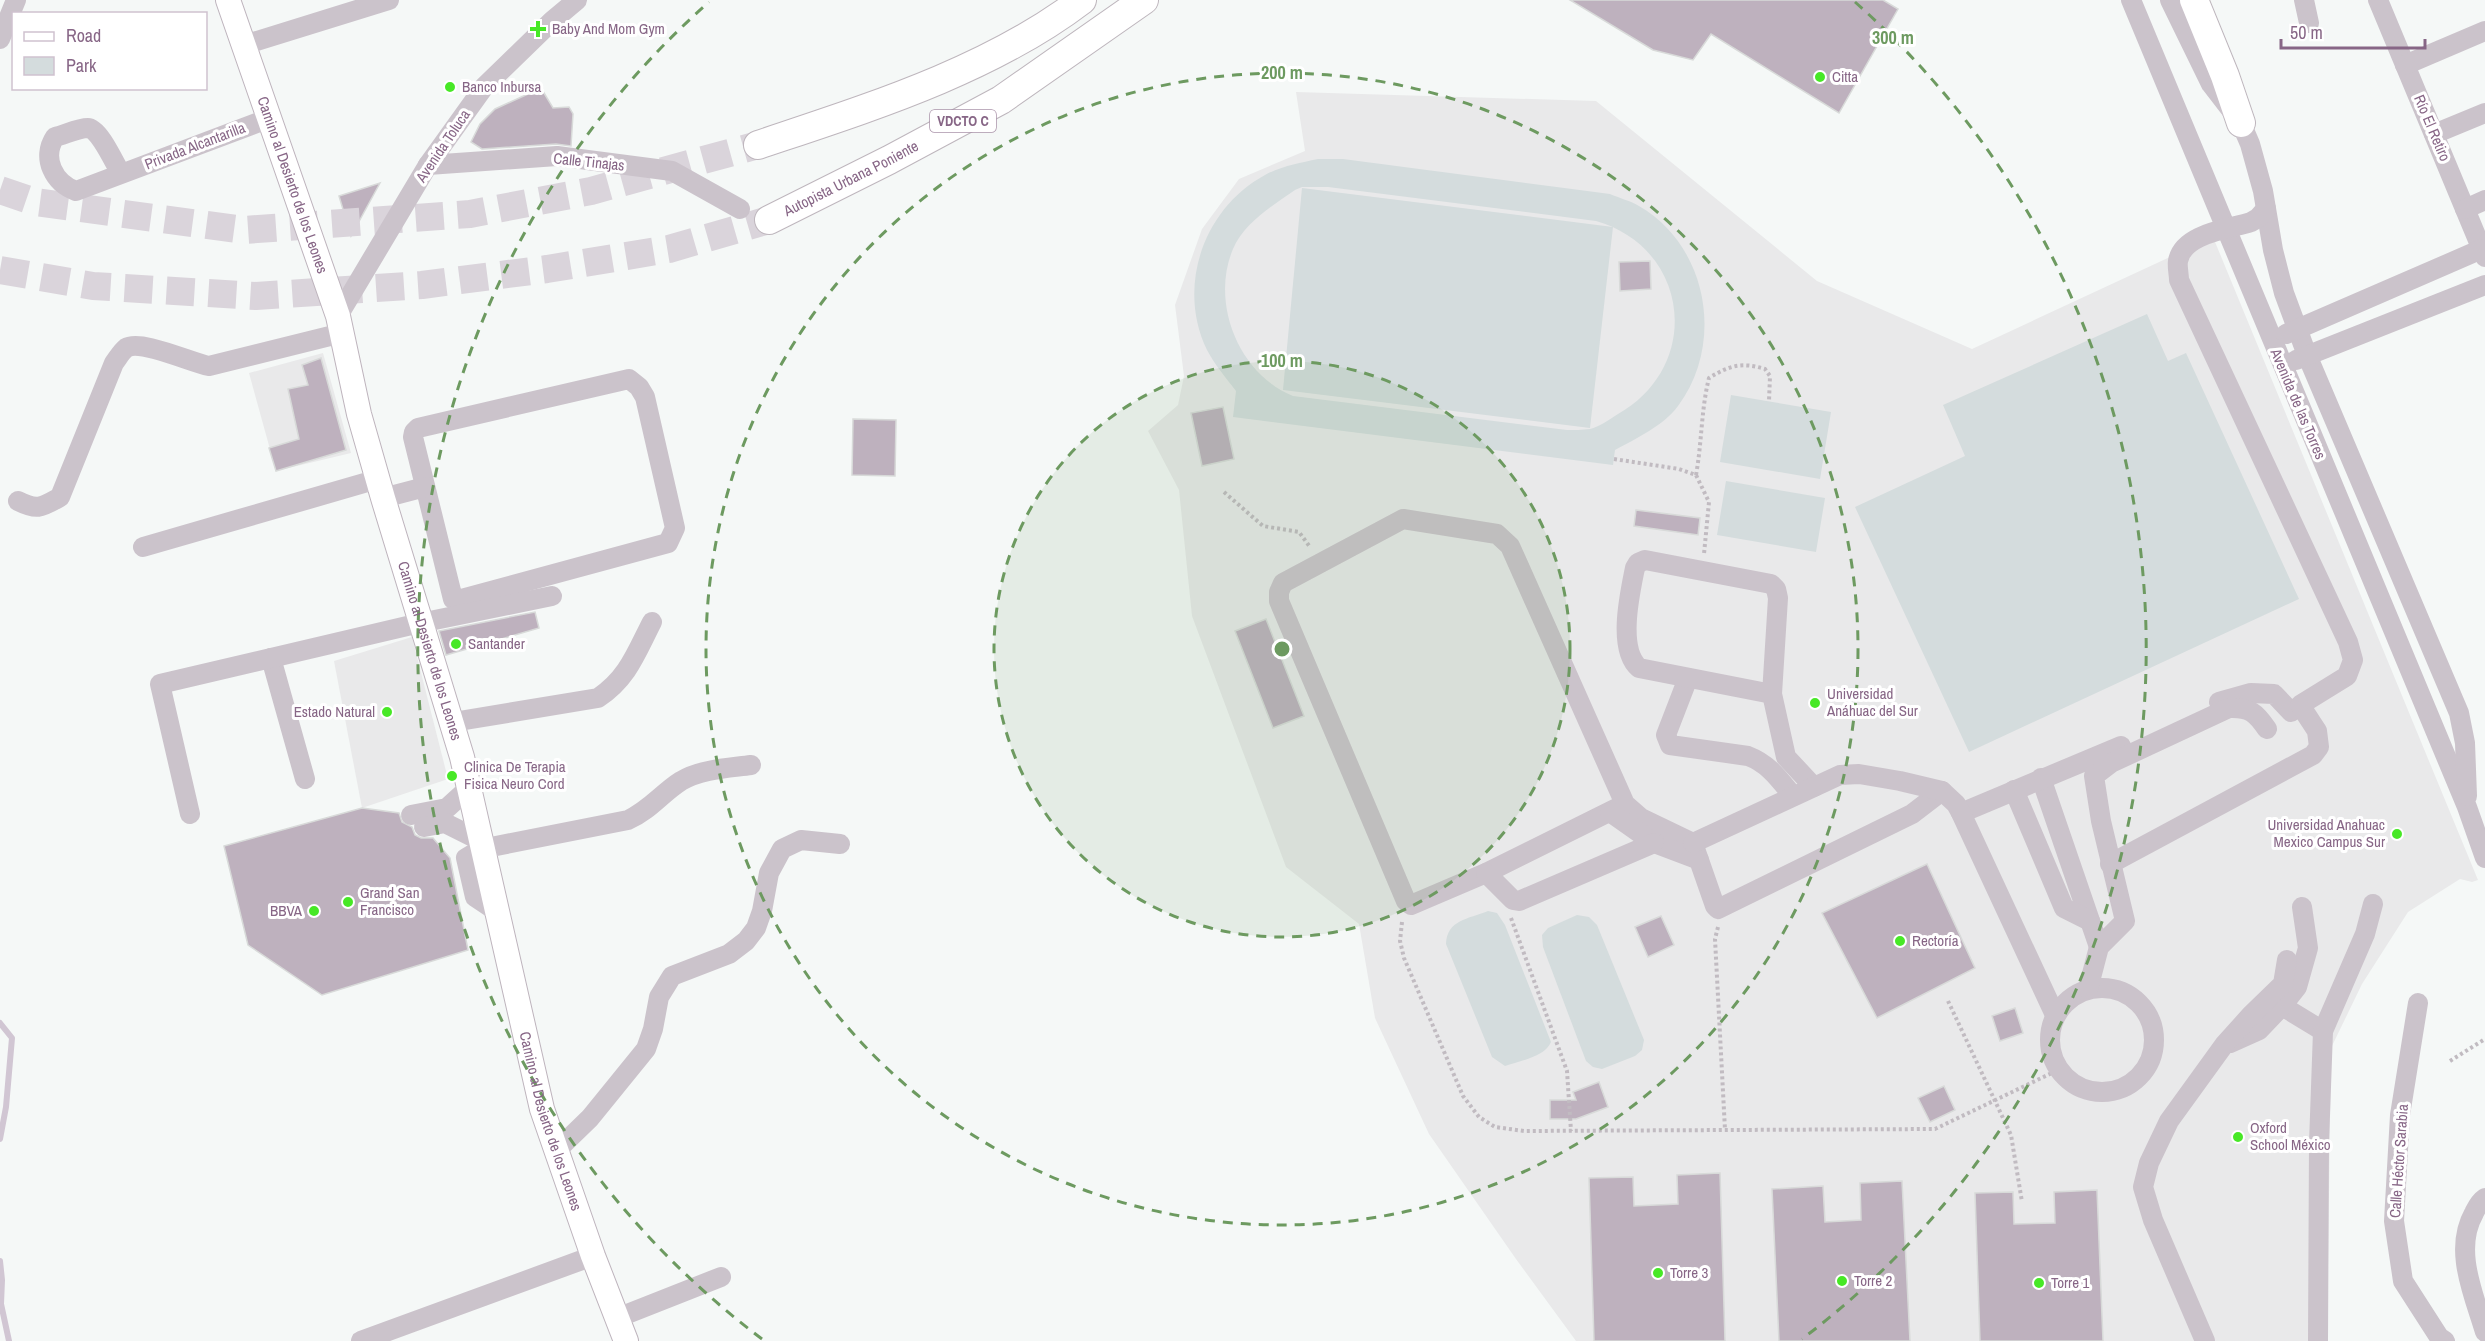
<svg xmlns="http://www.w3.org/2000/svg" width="2485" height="1341" font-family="'Archivo Narrow',sans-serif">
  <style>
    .built { fill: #e9e9ea }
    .green { fill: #d4dcdd; fill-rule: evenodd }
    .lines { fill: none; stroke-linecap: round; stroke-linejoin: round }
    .stream { stroke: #d1c6d3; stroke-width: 6 }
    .building { fill: #beb1be; stroke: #d8dad9; stroke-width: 1.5 }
    .highway-tunnel { stroke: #dad4db; stroke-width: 28; stroke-dasharray: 28 14; stroke-linecap: butt }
    .major-casing { stroke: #beb4bd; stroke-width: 26 }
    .highway-casing { stroke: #beb6bd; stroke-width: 30 }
    .path { stroke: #c1bbc1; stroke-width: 4; stroke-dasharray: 3 3; stroke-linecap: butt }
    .minor { stroke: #cbc3cb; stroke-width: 20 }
    .major { stroke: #fff; stroke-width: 24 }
    .highway { stroke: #fff; stroke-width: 28 }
    .ring { fill: none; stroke: #6d9a60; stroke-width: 3; stroke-dasharray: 10 8 }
    .poi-dot { fill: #47e826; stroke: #fff; stroke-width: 2 }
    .labels { text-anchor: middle; stroke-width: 6; stroke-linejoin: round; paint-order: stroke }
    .shield { fill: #fff; stroke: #ab94aa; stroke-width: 1.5 }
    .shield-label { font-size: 14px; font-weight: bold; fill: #876686 }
    .poi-label { font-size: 15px; fill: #876686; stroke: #fff; text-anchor: start }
    .street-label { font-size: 15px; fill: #876686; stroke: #fff }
    .centre { fill: #6d9a60; stroke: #fff; stroke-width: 3 }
    .ring-label { font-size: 18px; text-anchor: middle; font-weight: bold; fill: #6d9a60; stroke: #fff; stroke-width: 6; stroke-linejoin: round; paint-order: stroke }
  </style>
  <rect width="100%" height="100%" fill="#f5f8f7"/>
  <g class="built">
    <path d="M 1296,92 L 1596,101 L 1817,281 L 1972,349 L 2213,237 L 2478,880 L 2472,882 L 2460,879 L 2408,912 L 2362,984 L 2331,1048 L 2327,1341 L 1576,1341 L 1516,1259 L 1429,1134 L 1375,1018 L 1359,924 L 1286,867 L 1192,616 L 1179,490 L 1148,431 L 1178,405 L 1184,376 L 1175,305 L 1202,229 L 1239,179 L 1305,151 Z"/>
    <path d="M 323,353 L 351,453 L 276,471 L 249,373 Z"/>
    <path d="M 412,637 L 448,779 L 362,808 L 334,661 Z"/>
  </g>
  <g class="green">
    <path d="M 1318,159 L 1343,159 L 1610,194 C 1619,198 1631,201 1639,206 C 1708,246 1725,343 1678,406 C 1663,426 1637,438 1615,450 L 1613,465 L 1233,417 L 1236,391 C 1226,378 1215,365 1207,350 C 1176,286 1204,208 1265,175 C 1282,166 1299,163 1318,159 ZM 1302,187 L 1328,187 L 1596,221 C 1690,248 1703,366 1618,414 C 1610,419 1599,427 1590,429 C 1582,430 1574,430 1567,430 L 1293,396 C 1239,374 1210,303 1233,249 C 1244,223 1272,206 1295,190 Z"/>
    <path d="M 1302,188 L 1613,227 L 1590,428 L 1283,390 Z"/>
    <path d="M 2147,314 L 2168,361 L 2186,353 L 2299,599 L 1969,752 L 1855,507 L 1965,456 L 1943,405 Z"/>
    <path d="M 1731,395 L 1831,412 L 1820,479 L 1720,462 Z"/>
    <path d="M 1726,481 L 1825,498 L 1816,552 L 1717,535 Z"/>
    <path d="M 1488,911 L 1497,913 L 1505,925 L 1551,1042 C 1545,1057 1519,1061 1505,1066 L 1492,1057 L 1446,944 C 1447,920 1468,919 1488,911 Z"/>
    <path d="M 1577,915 L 1589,917 L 1597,925 L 1644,1040 L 1642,1050 L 1635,1056 L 1602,1069 L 1593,1067 L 1586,1061 L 1543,947 L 1542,935 L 1548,928 Z"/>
  </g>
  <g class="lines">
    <g class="stream">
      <path d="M 0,1023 L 12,1038 L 6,1107 L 0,1139"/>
      <path d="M 0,1261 L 2,1280 L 1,1304 L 9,1341"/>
    </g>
  </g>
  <g class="building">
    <path d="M 1570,0 L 1883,0 L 1898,9 L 1839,113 L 1711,34 L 1693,60 L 1653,50 Z"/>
    <path d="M 541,88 L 553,108 L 569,107 L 573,114 L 571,146 L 556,144 L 482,149 L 471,142 L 480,124 L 495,109 Z"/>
    <path d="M 380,183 L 351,236 L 339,196 Z"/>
    <path d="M 1650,261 L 1651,289 L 1620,291 L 1619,262 Z"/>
    <path d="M 321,358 L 346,450 L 276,471 L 269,448 L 299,439 L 288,389 L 308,385 L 302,365 Z"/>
    <path d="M 1223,407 L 1234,459 L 1202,466 L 1191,413 Z"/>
    <path d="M 853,419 L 896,420 L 895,476 L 852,475 Z"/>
    <path d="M 1636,510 L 1700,518 L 1698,535 L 1634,526 Z"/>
    <path d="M 535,612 L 539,628 L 446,655 L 439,631 Z"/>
    <path d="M 1266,619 L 1304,716 L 1273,728 L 1235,631 Z"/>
    <path d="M 362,808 L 399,813 L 402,822 L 412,827 L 415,835 L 421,838 L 433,838 L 450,858 L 468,950 L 322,995 L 248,945 L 224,846 Z"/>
    <path d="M 1927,864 L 1975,968 L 1877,1018 L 1822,913 Z"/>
    <path d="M 1661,916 L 1674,945 L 1648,957 L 1635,927 Z"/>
    <path d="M 2015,1008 L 2023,1033 L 2000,1041 L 1992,1016 Z"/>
    <path d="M 1599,1082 L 1608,1107 L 1576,1119 L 1550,1119 L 1550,1100 L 1576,1100 L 1573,1092 Z"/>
    <path d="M 1944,1086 L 1955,1110 L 1930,1122 L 1918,1098 Z"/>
    <path d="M 1720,1173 L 1725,1341 L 1594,1341 L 1589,1178 L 1633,1177 L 1634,1206 L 1678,1204 L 1677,1175 Z"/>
    <path d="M 1902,1181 L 1910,1341 L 1779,1341 L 1772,1189 L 1823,1186 L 1825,1222 L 1861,1220 L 1860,1183 Z"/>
    <path d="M 2097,1190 L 2103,1341 L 1980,1341 L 1975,1193 L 2013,1192 L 2014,1224 L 2055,1223 L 2054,1192 Z"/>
  </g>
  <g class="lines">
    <g class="highway-tunnel">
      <path d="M 0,190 L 35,202 L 244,230 L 470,214 L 591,191 L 758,145"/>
      <path d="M 0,270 L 93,286 L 256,296 L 422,285 L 547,269 L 669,249 L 769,220"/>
    </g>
    <g class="major-casing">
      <g id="major">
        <path id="s1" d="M 228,0 L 338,316 L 359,414 L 383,498 L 462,757 L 542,1109 L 593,1256 L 626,1341"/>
      </g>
    </g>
    <g class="highway-casing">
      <g id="highway">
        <path d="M 2194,0 L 2225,76 L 2241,123"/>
        <path d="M 758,145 C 868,108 989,71 1082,0"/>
        <path id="s2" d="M 769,220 L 889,160 L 1001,100 L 1144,0"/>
      </g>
    </g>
    <g class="path">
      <path d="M 1614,459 L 1679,469 L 1696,475 L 1709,502 L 1704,554"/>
      <path d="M 1696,475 C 1702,442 1701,410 1709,378 C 1730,365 1742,362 1765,369 L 1770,376 L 1769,401"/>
      <path d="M 1224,492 L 1263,526 L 1299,532 L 1310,547"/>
      <path d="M 1511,918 L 1567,1071 L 1571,1131"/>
      <path d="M 1402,922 L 1400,941 L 1404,958 L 1463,1096 L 1479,1117 L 1495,1127 L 1524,1131 L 1935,1129 L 2058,1070"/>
      <path d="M 1718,927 L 1715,939 L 1725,1130"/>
      <path d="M 1948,1001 L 2011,1135 L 2022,1202"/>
      <path d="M 2450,1061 L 2485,1039"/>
    </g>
    <g class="minor">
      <path d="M 2131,0 L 2467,807 L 2485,858"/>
      <path d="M 2170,0 L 2211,84 L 2241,123 L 2250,144 L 2263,191 L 2273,250 L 2284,293 L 2307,355 L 2459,713 L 2465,743 L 2467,796"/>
      <path d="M 2304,0 L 2309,23"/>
      <path d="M 2378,0 L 2485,257"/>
      <path d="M 0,39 L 16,0"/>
      <path d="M 244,45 L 389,0"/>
      <path d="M 2405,65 L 2485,31"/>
      <path d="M 2434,134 L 2485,113"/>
      <path d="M 428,165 L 557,156 L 672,171 L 740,209"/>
      <path d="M 121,174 C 115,164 99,128 88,128 C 78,128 64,135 55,137 C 41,158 54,183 76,191 L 270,118"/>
      <path d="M 2465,209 L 2485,200"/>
      <path d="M 338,316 L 428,165 L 484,87 L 552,21 L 577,0"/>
      <path d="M 2286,334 L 2482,249"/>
      <path d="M 2296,360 L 2485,285"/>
      <path d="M 629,379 L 639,387 L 645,397 L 675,528 L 668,543 L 458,600 L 453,599 L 413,437 L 414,432 L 418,428 Z"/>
      <path d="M 383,498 L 425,487"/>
      <path d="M 18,501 C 38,511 42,507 60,497 L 114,363 C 118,358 121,352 126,348 C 140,339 190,362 209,366 L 342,333"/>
      <path d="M 143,547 L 378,479"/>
      <path d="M 271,658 L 305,779"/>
      <path d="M 1688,678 L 1666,735 L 1670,745 L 1748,756 C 1769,764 1779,779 1793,796"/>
      <path d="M 1772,694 L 1639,668 C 1617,649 1630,593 1635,568 L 1638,563 L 1645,560 L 1771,584 L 1776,589 L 1778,598 L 1772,694 L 1786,757 L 1814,787"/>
      <path d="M 2219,702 L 2251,693 L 2274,694 L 2291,712"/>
      <path d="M 453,722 L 598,698 C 628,678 636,653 652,622"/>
      <path d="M 2041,778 L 2099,947"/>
      <path d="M 2014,790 L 2064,908 L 2090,921"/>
      <path d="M 1625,804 L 1486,873 L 1411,905 L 1406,901 L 1279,601 L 1279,592 L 1283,583 L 1403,519 L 1497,534 L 1510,546 L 1625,804 L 1641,818 L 1693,843 L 1715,906 L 1718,909 L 1912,814 L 1942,791"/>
      <path d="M 1610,812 L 1654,843 L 1699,860"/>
      <path d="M 1961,813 L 2121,746"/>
      <path d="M 190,814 L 160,684 L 420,623 L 552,596"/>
      <path d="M 411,815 L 447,808 L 469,788"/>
      <path d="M 424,827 L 445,823 L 479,840"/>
      <path d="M 1693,843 L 1840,775 L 1859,774 L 1900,781 L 1942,791 L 1956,804 L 1961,813 L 2055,1015"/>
      <path d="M 2110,864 L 2313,755 L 2319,747 L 2317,731 L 2300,705 L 2347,676 L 2353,660 L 2348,642 L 2179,280 C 2179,274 2177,267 2178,261 C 2183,233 2230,229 2251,222 L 2258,218 L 2266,209"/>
      <path d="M 1486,873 L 1513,900 L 1519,901 L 1654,843"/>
      <path d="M 496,911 L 475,897 L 466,858 L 481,849 L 628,820 C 650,810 662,793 681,781 C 701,769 729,768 751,765"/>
      <circle cx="2102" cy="1040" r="52"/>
      <path d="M 2088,989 L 2099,947 L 2125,921 L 2101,821 L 2094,776 L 2111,763 L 2229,708 C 2250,707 2256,713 2267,729"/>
      <path d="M 2418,1003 L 2400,1115 L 2394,1221 L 2403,1281 L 2439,1337 L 2445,1341"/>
      <path d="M 2282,1006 L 2323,1031"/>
      <path d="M 2230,1043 L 2259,1030 L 2282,1006 L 2297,987 L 2308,948 L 2302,907"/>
      <path d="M 556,1151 L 590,1118 L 646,1049 L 653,1029 L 659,997 L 672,976 L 729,954 L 746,941 L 756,928 L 762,911 L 769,873 L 782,849 L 801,840 L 840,844"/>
      <path d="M 2485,1198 C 2479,1202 2477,1207 2474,1213 C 2453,1250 2474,1295 2485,1332"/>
      <path d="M 617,1318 L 721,1277"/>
      <path d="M 361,1341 L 593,1256"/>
      <path d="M 2205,1341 L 2153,1220 L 2143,1187 L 2149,1163 L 2169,1121 L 2224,1045 L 2251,1015 L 2283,984 L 2287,960"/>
      <path d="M 2318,1341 L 2319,1143 L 2323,1031 L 2365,934 L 2373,904"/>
    </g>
    <use href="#major" class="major"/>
    <use href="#highway" class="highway"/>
  </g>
  <circle cx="1282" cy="649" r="288" fill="#6d9a60" fill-opacity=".12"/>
  <g class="ring">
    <circle cx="1282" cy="649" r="288"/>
    <circle cx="1282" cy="649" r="576"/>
    <path d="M762 1339A864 864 0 0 1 709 2M1855 2A864 864 0 0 1 1802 1339"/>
  </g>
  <g class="poi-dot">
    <path d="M535 20h6v6h6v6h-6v6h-6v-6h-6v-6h6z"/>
    <circle cx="1820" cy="77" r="6"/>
    <circle cx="450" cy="87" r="6"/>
    <circle cx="456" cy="644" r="6"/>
    <circle cx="1815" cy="703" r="6"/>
    <circle cx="387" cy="712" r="6"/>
    <circle cx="452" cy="776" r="6"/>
    <circle cx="2397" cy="834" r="6"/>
    <circle cx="348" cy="902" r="6"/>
    <circle cx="314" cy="911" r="6"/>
    <circle cx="1900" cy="941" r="6"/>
    <circle cx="2238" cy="1137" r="6"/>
    <circle cx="1658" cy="1273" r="6"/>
    <circle cx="1842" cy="1281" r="6"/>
    <circle cx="2039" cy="1283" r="6"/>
  </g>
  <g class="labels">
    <rect class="shield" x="930" y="110" width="66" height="22" rx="4.5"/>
    <g class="shield-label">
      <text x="963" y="126">VDCTO C</text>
    </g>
    <g class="poi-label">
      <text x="552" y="34">Baby And Mom Gym</text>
      <text x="1832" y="82">Citta</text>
      <text x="462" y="92">Banco Inbursa</text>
      <text x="468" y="649">Santander</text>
      <text x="1827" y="699">Universidad<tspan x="1827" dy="17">Anáhuac del Sur</tspan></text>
      <text x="375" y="717" text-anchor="end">Estado Natural</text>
      <text x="464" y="772">Clinica De Terapia<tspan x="464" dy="17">Fisica Neuro Cord</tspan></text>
      <text x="2385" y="830" text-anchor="end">Universidad Anahuac<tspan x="2385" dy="17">Mexico Campus Sur</tspan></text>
      <text x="360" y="898">Grand San<tspan x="360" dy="17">Francisco</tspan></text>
      <text x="302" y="916" text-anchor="end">BBVA</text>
      <text x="1912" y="946">Rectoría</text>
      <text x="2250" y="1133">Oxford<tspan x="2250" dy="17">School México</tspan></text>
      <text x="1670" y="1278">Torre 3</text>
      <text x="1854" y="1286">Torre 2</text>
      <text x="2051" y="1288">Torre 1</text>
    </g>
    <g class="street-label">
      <text transform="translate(2432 128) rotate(67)" y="5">Río El Retiro</text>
      <text transform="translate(195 146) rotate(-21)" y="5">Privada Alcantarilla</text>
      <text transform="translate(443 146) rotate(-56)" y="5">Avenida Toluca</text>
      <text transform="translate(589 162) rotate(6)" y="5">Calle Tinajas</text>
      <text dy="5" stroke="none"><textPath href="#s2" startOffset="92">Autopista Urbana Poniente</textPath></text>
      <text dy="5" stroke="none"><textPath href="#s1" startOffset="196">Camino al Desierto de los Leones</textPath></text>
      <text transform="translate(2298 404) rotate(67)" y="5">Avenida de las Torres</text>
      <text dy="5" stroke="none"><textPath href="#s1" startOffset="682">Camino al Desierto de los Leones</textPath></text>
      <text dy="5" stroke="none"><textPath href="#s1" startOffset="1168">Camino al Desierto de los Leones</textPath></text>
      <text transform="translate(2399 1161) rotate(-86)" y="5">Calle Héctor Sarabia</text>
    </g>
  </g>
  <circle cx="1282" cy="649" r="9" class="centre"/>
  <g class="ring-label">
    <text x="1893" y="44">300 m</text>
    <text x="1282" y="79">200 m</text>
    <text x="1282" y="367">100 m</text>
  </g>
  <rect x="12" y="12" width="195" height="78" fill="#ffffff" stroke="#cfc2cf" stroke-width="1.5"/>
  <rect x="24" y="32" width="30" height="9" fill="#ffffff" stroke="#cfc2cf" stroke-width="1.5"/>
  <text x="66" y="42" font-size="18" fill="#876686">Road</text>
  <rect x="24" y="57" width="30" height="18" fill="#d4dcdd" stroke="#cfc2cf" stroke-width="1.5"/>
  <text x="66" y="72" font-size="18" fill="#876686">Park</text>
  <path d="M2281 39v9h144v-9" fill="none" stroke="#876686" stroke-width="3"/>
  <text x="2290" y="39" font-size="18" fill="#876686" stroke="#ffffff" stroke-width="4.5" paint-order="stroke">50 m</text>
</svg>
